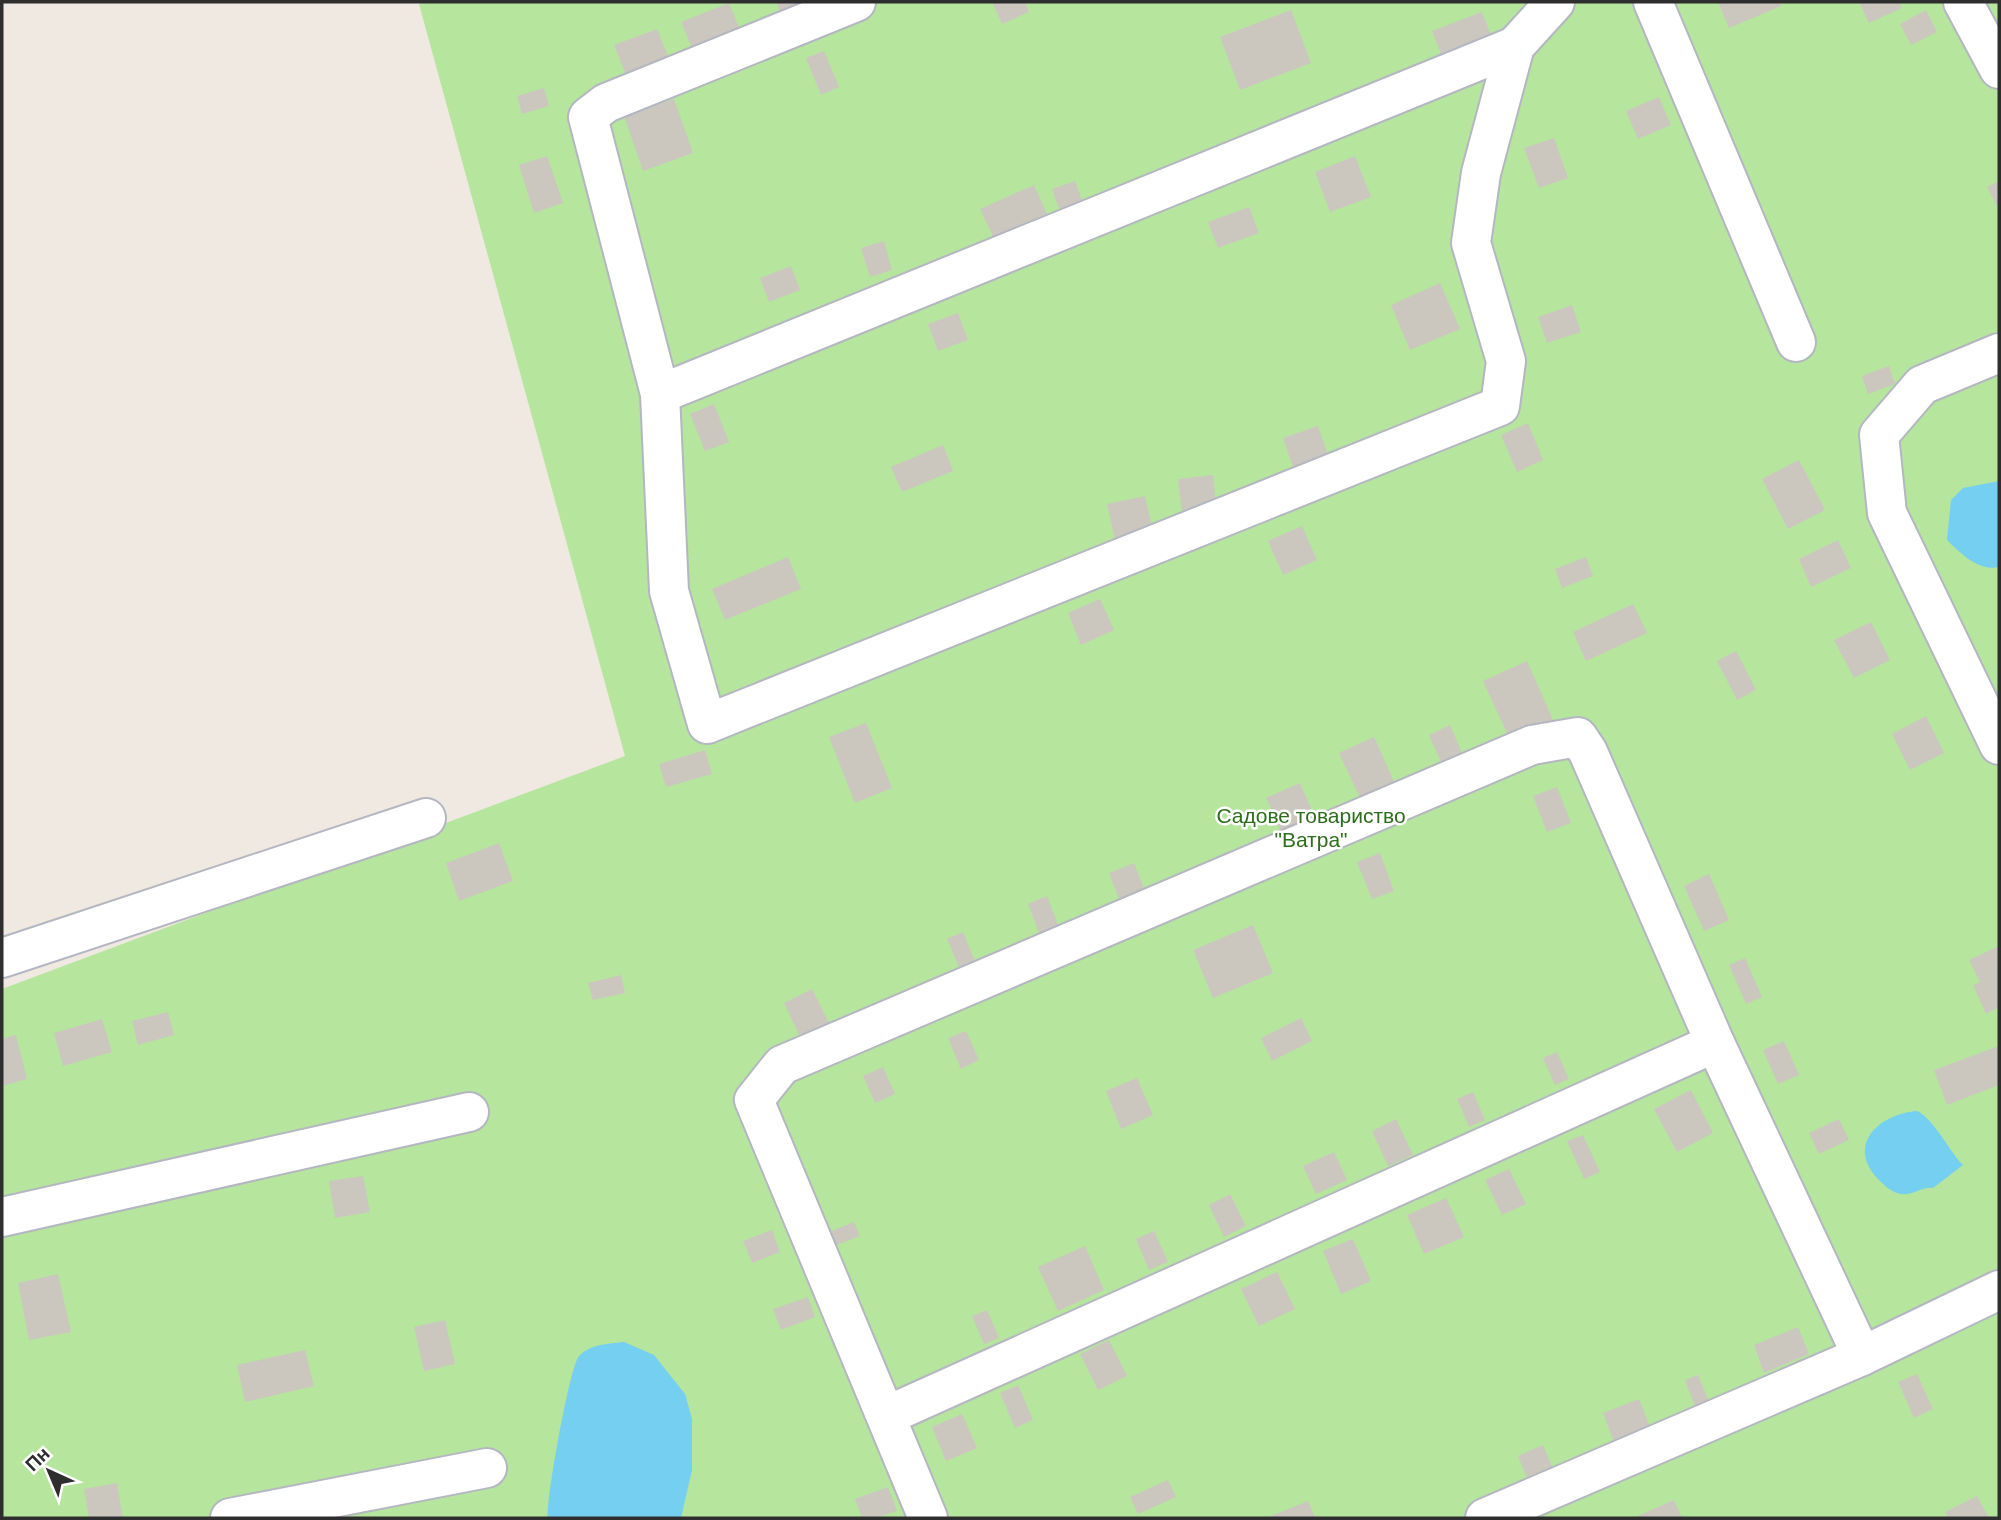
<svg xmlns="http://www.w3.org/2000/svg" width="2001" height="1520" font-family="Helvetica,sans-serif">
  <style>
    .green { fill: #b6e59e }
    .water { fill: #75cff0 }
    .building { fill: #cbc7bf }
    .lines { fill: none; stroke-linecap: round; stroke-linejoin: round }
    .minor-casing { stroke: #b4b7c1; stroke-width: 42 }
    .minor { stroke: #fff; stroke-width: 38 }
    .labels { text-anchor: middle; stroke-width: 5; stroke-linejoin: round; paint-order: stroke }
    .park-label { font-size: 21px; fill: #2c6e1b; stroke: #fff }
  </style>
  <rect width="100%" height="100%" fill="#efe9e1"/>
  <path class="green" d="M 425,2 L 1999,2 L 1999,1518 L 2,1518 L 2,989 L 625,756 L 419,4 Z"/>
  <g class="water">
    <path d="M 1999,481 L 1999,567 C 1979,572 1960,553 1947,540 L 1951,500 L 1963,488 Z"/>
    <path d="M 1917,1111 C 1934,1119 1949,1151 1963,1165 L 1933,1188 C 1921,1186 1911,1198 1897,1193 C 1890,1191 1884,1185 1879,1180 C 1845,1145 1879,1114 1917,1111 Z"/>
    <path d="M 624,1342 L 654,1355 L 685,1394 L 692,1419 L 692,1470 L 681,1518 L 548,1518 C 545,1504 570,1365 579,1356 C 591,1344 607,1344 624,1342 Z"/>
  </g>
  <g class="building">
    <path d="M 776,2 L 816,2 L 784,20 Z"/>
    <path d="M 992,2 L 1025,2 L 1029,12 L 1002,24 Z"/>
    <path d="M 1718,2 L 1779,2 L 1781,6 L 1729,28 Z"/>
    <path d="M 1859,2 L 1899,2 L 1902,8 L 1869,23 Z"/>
    <path d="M 729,3 L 740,30 L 693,50 L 681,22 Z"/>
    <path d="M 1291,10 L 1311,63 L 1240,90 L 1220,37 Z"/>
    <path d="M 1926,10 L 1937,32 L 1911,45 L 1900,24 Z"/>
    <path d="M 1482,12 L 1496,48 L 1446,67 L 1432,31 Z"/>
    <path d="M 657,29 L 669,59 L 626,75 L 614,45 Z"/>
    <path d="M 824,51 L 839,87 L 821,95 L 806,58 Z"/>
    <path d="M 544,88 L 549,106 L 522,114 L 517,96 Z"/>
    <path d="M 1659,97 L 1671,125 L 1638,139 L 1626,111 Z"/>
    <path d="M 674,99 L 693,153 L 643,171 L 624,116 Z"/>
    <path d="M 1554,138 L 1568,178 L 1539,188 L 1524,148 Z"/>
    <path d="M 547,156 L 563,203 L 534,213 L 519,165 Z"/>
    <path d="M 1355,156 L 1371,197 L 1330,212 L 1315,172 Z"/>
    <path d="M 1075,181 L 1087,214 L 1064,222 L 1052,189 Z"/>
    <path d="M 1999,181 L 1999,210 L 1987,187 Z"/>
    <path d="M 1034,185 L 1050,221 L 997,245 L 980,209 Z"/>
    <path d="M 1249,207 L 1259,233 L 1218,248 L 1208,222 Z"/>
    <path d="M 884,241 L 892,270 L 870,277 L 861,248 Z"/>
    <path d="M 791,266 L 800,290 L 769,302 L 760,278 Z"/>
    <path d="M 1440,283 L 1460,329 L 1410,350 L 1391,305 Z"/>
    <path d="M 1572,305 L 1581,332 L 1547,343 L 1538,317 Z"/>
    <path d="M 958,313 L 968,340 L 938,351 L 928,324 Z"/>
    <path d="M 1889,366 L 1895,384 L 1868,394 L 1862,376 Z"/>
    <path d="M 714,404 L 729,442 L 705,451 L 690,414 Z"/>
    <path d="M 1528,423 L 1543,460 L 1517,472 L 1501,435 Z"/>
    <path d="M 1318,426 L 1330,461 L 1295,473 L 1283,438 Z"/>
    <path d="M 943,445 L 953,471 L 902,492 L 891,467 Z"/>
    <path d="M 1799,460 L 1825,510 L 1788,529 L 1762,479 Z"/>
    <path d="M 1213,475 L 1217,516 L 1183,520 L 1178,479 Z"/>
    <path d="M 1145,496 L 1154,535 L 1116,544 L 1107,504 Z"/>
    <path d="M 1302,526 L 1317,560 L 1283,575 L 1268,541 Z"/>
    <path d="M 1838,540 L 1851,568 L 1811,587 L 1799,559 Z"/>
    <path d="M 788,557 L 801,589 L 725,620 L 712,589 Z"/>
    <path d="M 1586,557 L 1593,576 L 1562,588 L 1555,569 Z"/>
    <path d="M 1100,599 L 1114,630 L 1081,645 L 1068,613 Z"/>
    <path d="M 1633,604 L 1647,633 L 1586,661 L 1573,632 Z"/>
    <path d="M 1871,622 L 1890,660 L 1854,678 L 1834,640 Z"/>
    <path d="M 1736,651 L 1756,690 L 1737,700 L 1717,661 Z"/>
    <path d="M 1527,661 L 1553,720 L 1510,740 L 1483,681 Z"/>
    <path d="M 1926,716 L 1944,753 L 1910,770 L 1892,734 Z"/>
    <path d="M 866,723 L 892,788 L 855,803 L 829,737 Z"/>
    <path d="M 1450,725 L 1465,760 L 1444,769 L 1429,735 Z"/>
    <path d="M 1374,737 L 1397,788 L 1363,804 L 1339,753 Z"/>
    <path d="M 705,750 L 712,774 L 666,787 L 659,764 Z"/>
    <path d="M 1300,783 L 1320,829 L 1286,843 L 1266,798 Z"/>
    <path d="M 1557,787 L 1571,823 L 1547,832 L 1533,796 Z"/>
    <path d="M 499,843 L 513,881 L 459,901 L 446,863 Z"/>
    <path d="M 1380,853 L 1394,891 L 1372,899 L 1357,862 Z"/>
    <path d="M 1134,863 L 1148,899 L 1123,909 L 1109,873 Z"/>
    <path d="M 1709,874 L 1729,920 L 1704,931 L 1684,886 Z"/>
    <path d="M 1047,896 L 1060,930 L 1041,938 L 1028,904 Z"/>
    <path d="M 1253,925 L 1273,973 L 1213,998 L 1193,950 Z"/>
    <path d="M 963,932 L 977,966 L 961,972 L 947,939 Z"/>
    <path d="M 1999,946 L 1999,1007 L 1986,1014 L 1973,985 L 1980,982 L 1969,960 Z"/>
    <path d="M 1745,958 L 1762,997 L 1746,1004 L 1729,965 Z"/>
    <path d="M 621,975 L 625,993 L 593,1000 L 588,983 Z"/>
    <path d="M 812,989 L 834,1033 L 805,1047 L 784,1003 Z"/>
    <path d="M 168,1012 L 174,1035 L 138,1045 L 132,1021 Z"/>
    <path d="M 1301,1018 L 1312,1041 L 1272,1061 L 1261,1038 Z"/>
    <path d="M 102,1019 L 112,1052 L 63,1066 L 54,1033 Z"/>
    <path d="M 966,1031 L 979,1060 L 961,1069 L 948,1038 Z"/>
    <path d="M 16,1035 L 27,1079 L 2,1086 L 2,1039 Z"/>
    <path d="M 1784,1041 L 1799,1075 L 1778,1084 L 1763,1050 Z"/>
    <path d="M 1999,1046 L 1999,1085 L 1947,1105 L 1934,1070 Z"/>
    <path d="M 1557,1052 L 1569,1079 L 1555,1085 L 1543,1058 Z"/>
    <path d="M 883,1067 L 895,1094 L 875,1103 L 863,1076 Z"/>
    <path d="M 1137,1078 L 1153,1115 L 1121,1129 L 1106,1091 Z"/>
    <path d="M 1691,1090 L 1713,1133 L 1677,1152 L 1654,1109 Z"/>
    <path d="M 1473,1092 L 1485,1120 L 1469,1127 L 1457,1099 Z"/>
    <path d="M 1396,1119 L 1413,1155 L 1388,1166 L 1372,1131 Z"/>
    <path d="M 1839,1119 L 1849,1140 L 1819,1154 L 1809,1133 Z"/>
    <path d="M 1583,1135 L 1600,1172 L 1584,1179 L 1567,1141 Z"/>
    <path d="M 1334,1152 L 1347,1180 L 1316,1194 L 1303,1166 Z"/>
    <path d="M 1509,1169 L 1526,1204 L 1502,1215 L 1485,1180 Z"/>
    <path d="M 363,1176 L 370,1212 L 335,1218 L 329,1181 Z"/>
    <path d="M 1230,1194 L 1246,1226 L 1224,1237 L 1209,1205 Z"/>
    <path d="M 1446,1198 L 1464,1237 L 1424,1254 L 1407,1215 Z"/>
    <path d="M 854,1222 L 860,1236 L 834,1246 L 829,1232 Z"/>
    <path d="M 772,1230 L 780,1252 L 752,1263 L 743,1241 Z"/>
    <path d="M 1154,1231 L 1168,1262 L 1149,1270 L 1136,1239 Z"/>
    <path d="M 1353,1239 L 1371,1281 L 1341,1294 L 1323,1251 Z"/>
    <path d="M 1085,1246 L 1104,1290 L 1058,1311 L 1038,1267 Z"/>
    <path d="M 1277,1272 L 1295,1309 L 1259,1326 L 1241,1289 Z"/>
    <path d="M 58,1274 L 71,1332 L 29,1340 L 18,1283 Z"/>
    <path d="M 808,1297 L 815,1317 L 781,1330 L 773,1309 Z"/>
    <path d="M 987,1310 L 999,1338 L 984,1344 L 972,1316 Z"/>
    <path d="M 445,1320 L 455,1364 L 424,1371 L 414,1327 Z"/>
    <path d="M 1798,1327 L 1809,1354 L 1764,1373 L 1754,1345 Z"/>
    <path d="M 1109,1340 L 1127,1376 L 1098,1390 L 1080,1354 Z"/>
    <path d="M 305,1350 L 314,1386 L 245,1402 L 237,1365 Z"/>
    <path d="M 1917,1374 L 1933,1409 L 1914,1418 L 1898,1382 Z"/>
    <path d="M 1698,1375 L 1713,1411 L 1699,1417 L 1685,1380 Z"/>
    <path d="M 1018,1385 L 1033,1420 L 1015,1428 L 1000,1393 Z"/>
    <path d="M 1639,1399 L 1655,1439 L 1618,1453 L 1603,1413 Z"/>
    <path d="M 962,1414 L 977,1448 L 946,1461 L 932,1427 Z"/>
    <path d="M 1543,1445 L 1557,1479 L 1532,1490 L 1518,1456 Z"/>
    <path d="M 1168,1480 L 1176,1497 L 1138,1514 L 1130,1497 Z"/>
    <path d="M 117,1483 L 123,1518 L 89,1518 L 84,1489 Z"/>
    <path d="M 888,1487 L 897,1511 L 876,1518 L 862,1518 L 855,1499 Z"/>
    <path d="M 1977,1496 L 1989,1518 L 1948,1518 L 1945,1512 Z"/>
    <path d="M 1674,1500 L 1682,1518 L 1639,1518 L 1638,1516 Z"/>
    <path d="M 1308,1501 L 1315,1518 L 1266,1518 Z"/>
  </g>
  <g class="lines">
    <g class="minor-casing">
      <g id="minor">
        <path d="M 856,2 L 606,103 L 588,117 L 660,394 L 669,591 L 707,724 L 1500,406 L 1506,361 L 1471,243 L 1481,173 L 1515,46 L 1555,2"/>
        <path d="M 1653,2 L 1796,342"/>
        <path d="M 1963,2 L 1999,69"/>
        <path d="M 1999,353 L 1922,385 L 1879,435 L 1887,513 L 1999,745"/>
        <path d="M 660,394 L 1515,46"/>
        <path d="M 2,958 L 426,818"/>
        <path d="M 2,1217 L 469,1112"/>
        <path d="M 888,1415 L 1715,1043"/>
        <path d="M 230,1518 L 487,1468"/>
        <path d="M 928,1518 L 754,1100 L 782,1065 L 1532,745 L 1578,737 L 1588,752 L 1715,1043 L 1862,1356"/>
        <path d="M 1485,1518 L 1862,1356 L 1999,1290"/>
      </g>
    </g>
    <use href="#minor" class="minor"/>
  </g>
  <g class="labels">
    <g class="park-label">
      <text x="1311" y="823">Садове товариство<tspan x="1311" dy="24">"Ватра"</tspan></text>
    </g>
  </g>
  <rect width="2001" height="1520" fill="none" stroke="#2e2e2e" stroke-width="7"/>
  <g transform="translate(49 1471) rotate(316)" stroke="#ffffff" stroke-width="5" paint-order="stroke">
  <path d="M0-5L12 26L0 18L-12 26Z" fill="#2e2e2e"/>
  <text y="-10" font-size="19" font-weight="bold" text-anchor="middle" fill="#2e2e2e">Пн</text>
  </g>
</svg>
